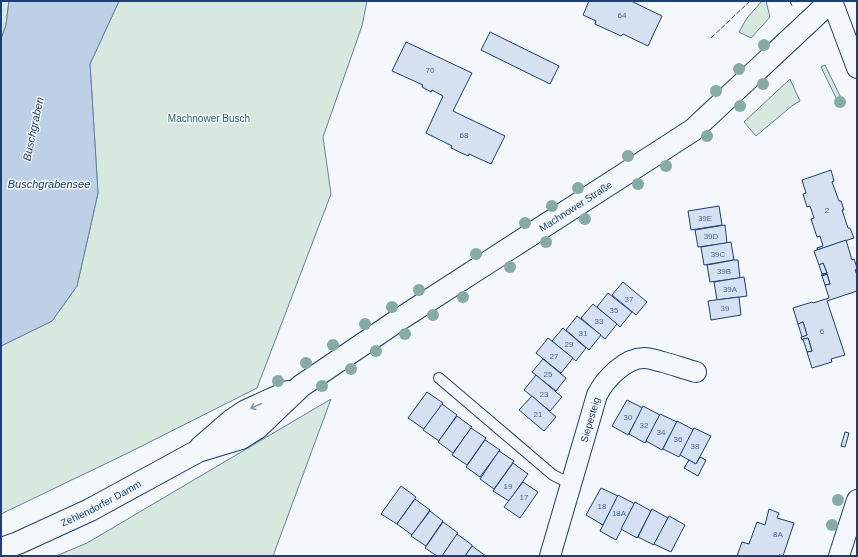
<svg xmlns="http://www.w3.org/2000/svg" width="858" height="557" font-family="Arial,sans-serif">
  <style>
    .green { fill: #d7e8df; stroke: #687fa3 }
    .water { fill: #bed0e5; stroke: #687fa3 }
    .building { fill: #d5e0f0; stroke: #1d3f73 }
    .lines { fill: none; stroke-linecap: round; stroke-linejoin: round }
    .lane-casing { stroke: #1d3f73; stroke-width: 12 }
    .street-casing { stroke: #1d3f73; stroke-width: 22 }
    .secondary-casing { stroke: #1d3f73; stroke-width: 24 }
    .lane { stroke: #f4f7fb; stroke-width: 10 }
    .street { stroke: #f4f7fb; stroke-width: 20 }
    .secondary { stroke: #f4f7fb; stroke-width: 22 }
    .fence { stroke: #1d3f73; stroke-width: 1; stroke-dasharray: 5 2; stroke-linecap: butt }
    .tree { fill: #86aba6 }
    .oneway { stroke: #889bb7 }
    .labels { text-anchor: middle; stroke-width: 3; stroke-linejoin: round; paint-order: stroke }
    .number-label { font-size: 8px; fill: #4b6792 }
    .park-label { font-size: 10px; fill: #2c6c60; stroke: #f4f7fb }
    .street-label { font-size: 10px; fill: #1d3f73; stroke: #f4f7fb }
    .water-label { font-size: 11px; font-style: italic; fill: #1d3f73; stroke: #f4f7fb }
  </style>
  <rect width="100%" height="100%" fill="#f4f7fb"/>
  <g class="green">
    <path d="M 1,1 L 9,1 L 6,25 L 1,39 Z"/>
    <path d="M 119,1 L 367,1 L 362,26 L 323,137 L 331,194 L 257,388 L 132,451 L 1,514 L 1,346 L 52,321 L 77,286 L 98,193 L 90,64 Z"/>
    <path d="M 762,1 L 766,1 L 770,17 L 751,38 L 739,32 L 747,18 Z"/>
    <path d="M 825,65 L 842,100 L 838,102 L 821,67 Z"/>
    <path d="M 790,79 L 800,101 L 793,105 L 756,136 L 744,122 Z"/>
    <path d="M 331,399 L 273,556 L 56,556 L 87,543 Z"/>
  </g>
  <path class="water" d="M 9,1 L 119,1 L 90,64 L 98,193 L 77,286 L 52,321 L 1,346 L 1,39 L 6,25 Z"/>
  <g class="building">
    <path d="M 589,1 L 631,1 L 662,16 L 648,46 L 623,34 L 621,36 L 595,24 L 596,21 L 583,15 Z"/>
    <path d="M 490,32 L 559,66 L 550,84 L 481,50 Z"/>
    <path d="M 406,42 L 472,73 L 453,111 L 505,136 L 491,164 L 469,154 L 468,156 L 451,148 L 452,146 L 426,133 L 443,96 L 432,90 L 431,92 L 422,87 L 423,85 L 392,71 Z"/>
    <path d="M 831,170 L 834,181 L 832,182 L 839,201 L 841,201 L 844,210 L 842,210 L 848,228 L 850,228 L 854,238 L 817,250 L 817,248 L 823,246 L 820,236 L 817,237 L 811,219 L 814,218 L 810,206 L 807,207 L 803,194 L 806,193 L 802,180 Z"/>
    <path d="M 719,206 L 722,225 L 691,230 L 688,211 Z"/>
    <path d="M 725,225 L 727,243 L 698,247 L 695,230 Z"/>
    <path d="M 846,240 L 852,260 L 854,259 L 857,268 L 857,269 L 855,270 L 857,275 L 857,291 L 827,301 L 845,355 L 831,359 L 832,362 L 812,368 L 807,352 L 812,351 L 808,338 L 802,340 L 801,337 L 807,335 L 803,322 L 798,324 L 793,308 L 812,302 L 813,303 L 829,298 L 825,285 L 830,284 L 827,274 L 822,276 L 821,275 L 827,273 L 823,263 L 819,265 L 814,251 Z"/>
    <path d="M 731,242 L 734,260 L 704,265 L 701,247 Z"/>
    <path d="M 734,260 L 738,260 L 740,278 L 710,282 L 707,265 Z"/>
    <path d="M 823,263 L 827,273 L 822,274 L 819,265 Z"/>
    <path d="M 827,274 L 830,284 L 825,285 L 822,276 Z"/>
    <path d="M 744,277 L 747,296 L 717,300 L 714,282 Z"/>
    <path d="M 623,282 L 647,302 L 636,315 L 612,295 Z"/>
    <path d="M 608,293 L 632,312 L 620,327 L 597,307 Z"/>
    <path d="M 739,297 L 741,315 L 711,320 L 708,301 Z"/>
    <path d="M 593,304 L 617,324 L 605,339 L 581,318 Z"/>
    <path d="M 577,316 L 601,335 L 589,350 L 566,330 Z"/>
    <path d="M 803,322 L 807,335 L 802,337 L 798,324 Z"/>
    <path d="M 563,328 L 586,348 L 576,361 L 552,341 Z"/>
    <path d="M 548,338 L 573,358 L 561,373 L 536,353 Z"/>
    <path d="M 808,338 L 812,351 L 807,352 L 803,339 Z"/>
    <path d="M 543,359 L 566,378 L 556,391 L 532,372 Z"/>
    <path d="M 536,375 L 562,397 L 550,411 L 524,390 Z"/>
    <path d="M 427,392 L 443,403 L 424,429 L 408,418 Z"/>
    <path d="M 532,396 L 556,417 L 544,431 L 519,410 Z"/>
    <path d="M 627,400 L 643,408 L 628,435 L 612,426 Z"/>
    <path d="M 442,404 L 457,415 L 439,441 L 423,430 Z"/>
    <path d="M 643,406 L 660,415 L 645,443 L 629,434 Z"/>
    <path d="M 660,414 L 677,422 L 662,450 L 646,441 Z"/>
    <path d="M 457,416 L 472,427 L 453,453 L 438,442 Z"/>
    <path d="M 677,421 L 694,430 L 679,457 L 663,449 Z"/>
    <path d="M 471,428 L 486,438 L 467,465 L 452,455 Z"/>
    <path d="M 694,428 L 711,436 L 696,464 L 680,455 Z"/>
    <path d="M 845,432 L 849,433 L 845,447 L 841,446 Z"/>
    <path d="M 485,440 L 500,450 L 480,477 L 466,467 Z"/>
    <path d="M 499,451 L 514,461 L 494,489 L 480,479 Z"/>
    <path d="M 700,457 L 706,460 L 698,476 L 684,468 L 689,460 L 696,464 Z"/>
    <path d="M 513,463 L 528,474 L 509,501 L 493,491 Z"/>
    <path d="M 523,482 L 538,492 L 520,518 L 504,507 Z"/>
    <path d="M 401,486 L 416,497 L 397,524 L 381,514 Z"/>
    <path d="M 601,488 L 618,496 L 603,525 L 586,515 Z"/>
    <path d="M 618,495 L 635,504 L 616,540 L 600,531 Z"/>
    <path d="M 415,499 L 430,510 L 412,535 L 397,524 Z"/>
    <path d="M 635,502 L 651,511 L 637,538 L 621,529 Z"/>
    <path d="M 652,509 L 668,518 L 654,545 L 638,537 Z"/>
    <path d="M 769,509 L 779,513 L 777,518 L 794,523 L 783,556 L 779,555 L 779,556 L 737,556 L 742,542 L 749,544 L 757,522 L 765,525 Z"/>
    <path d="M 430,511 L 443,521 L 426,546 L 411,536 Z"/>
    <path d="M 669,516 L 685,525 L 671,552 L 654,544 Z"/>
    <path d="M 443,522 L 458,533 L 442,556 L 437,556 L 425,548 Z"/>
    <path d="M 457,534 L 472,545 L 472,546 L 465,556 L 442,556 Z"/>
    <path d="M 472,546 L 486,556 L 465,556 Z"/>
  </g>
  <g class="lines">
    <g class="lane-casing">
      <path id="lane" d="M 439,378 L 553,475 L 571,484"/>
    </g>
    <g class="street-casing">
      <g id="street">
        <path d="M 832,1 L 857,68"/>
        <path id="s1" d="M 550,556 L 597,395 C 605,379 626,357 645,358 C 651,358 657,361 663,362 C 674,365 685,369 696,372"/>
        <path d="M 839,556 L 857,500"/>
      </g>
    </g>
    <g class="secondary-casing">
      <g id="secondary">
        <path d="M 201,447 L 231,421 L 246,411 L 288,392"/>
        <path id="s2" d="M 1,549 L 18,543 L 90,510 L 198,451 L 241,438 L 257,428 L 301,386 L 400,319 L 693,130 L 831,1"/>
      </g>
    </g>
    <use href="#lane" class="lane"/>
    <use href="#street" class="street"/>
    <use href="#secondary" class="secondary"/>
    <g class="fence">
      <path d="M 790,1 L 792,6"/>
      <path d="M 711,38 L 750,1"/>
    </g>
  </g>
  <g class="tree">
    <circle cx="764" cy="45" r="6"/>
    <circle cx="739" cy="69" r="6"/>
    <circle cx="763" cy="84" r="6"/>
    <circle cx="716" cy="91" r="6"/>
    <circle cx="840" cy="102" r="6"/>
    <circle cx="740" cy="106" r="6"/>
    <circle cx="707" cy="136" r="6"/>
    <circle cx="628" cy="156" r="6"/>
    <circle cx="666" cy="166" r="6"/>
    <circle cx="638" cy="184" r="6"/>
    <circle cx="578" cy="188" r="6"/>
    <circle cx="552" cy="206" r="6"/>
    <circle cx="585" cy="219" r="6"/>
    <circle cx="525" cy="223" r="6"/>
    <circle cx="546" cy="242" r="6"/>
    <circle cx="476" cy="254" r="6"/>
    <circle cx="510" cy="267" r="6"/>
    <circle cx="419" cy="290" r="6"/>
    <circle cx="463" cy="297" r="6"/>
    <circle cx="392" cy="307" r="6"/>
    <circle cx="433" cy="315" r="6"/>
    <circle cx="365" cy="324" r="6"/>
    <circle cx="405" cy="334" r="6"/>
    <circle cx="333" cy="345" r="6"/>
    <circle cx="376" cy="351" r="6"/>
    <circle cx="306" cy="363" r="6"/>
    <circle cx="351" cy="369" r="6"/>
    <circle cx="278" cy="381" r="6"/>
    <circle cx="322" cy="386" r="6"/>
    <circle cx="838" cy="500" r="6"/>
    <circle cx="832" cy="525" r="6"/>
  </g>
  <defs><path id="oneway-shaft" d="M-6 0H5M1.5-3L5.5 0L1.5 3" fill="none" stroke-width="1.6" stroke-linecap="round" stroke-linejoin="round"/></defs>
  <use class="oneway" href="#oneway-shaft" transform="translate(256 406) rotate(156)"/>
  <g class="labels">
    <g class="number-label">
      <text x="622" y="18">64</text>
      <text x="430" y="73">70</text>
      <text x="464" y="138">68</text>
      <text x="827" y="213">2</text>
      <text x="705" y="221">39E</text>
      <text x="711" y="239">39D</text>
      <text x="718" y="257">39C</text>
      <text x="724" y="274">39B</text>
      <text x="730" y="292">39A</text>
      <text x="629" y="302">37</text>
      <text x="725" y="311">39</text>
      <text x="614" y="313">35</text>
      <text x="599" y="324">33</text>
      <text x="822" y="334">6</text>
      <text x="583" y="336">31</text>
      <text x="569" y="347">29</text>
      <text x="554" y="359">27</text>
      <text x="548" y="377">25</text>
      <text x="544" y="397">23</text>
      <text x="538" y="417">21</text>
      <text x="628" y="420">30</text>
      <text x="644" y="428">32</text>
      <text x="661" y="435">34</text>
      <text x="678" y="442">36</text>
      <text x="695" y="449">38</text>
      <text x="508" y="489">19</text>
      <text x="524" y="500">17</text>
      <text x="602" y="509">18</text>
      <text x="619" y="516">18A</text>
      <text x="778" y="537">8A</text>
    </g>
    <g class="park-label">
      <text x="209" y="122">Machnower Busch</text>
    </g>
    <g class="street-label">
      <text dy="4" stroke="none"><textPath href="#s2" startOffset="673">Machnower Straße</textPath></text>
      <text dy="4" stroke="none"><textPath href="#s1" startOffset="142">Siepesteig</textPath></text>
      <text dy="4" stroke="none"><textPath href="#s2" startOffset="110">Zehlendorfer Damm</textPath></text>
    </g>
    <g class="water-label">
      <text transform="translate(33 129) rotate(-78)" y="4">Buschgraben</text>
      <text x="49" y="188">Buschgrabensee</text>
    </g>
  </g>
  <rect width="858" height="557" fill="none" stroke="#1d3f73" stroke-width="4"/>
</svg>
